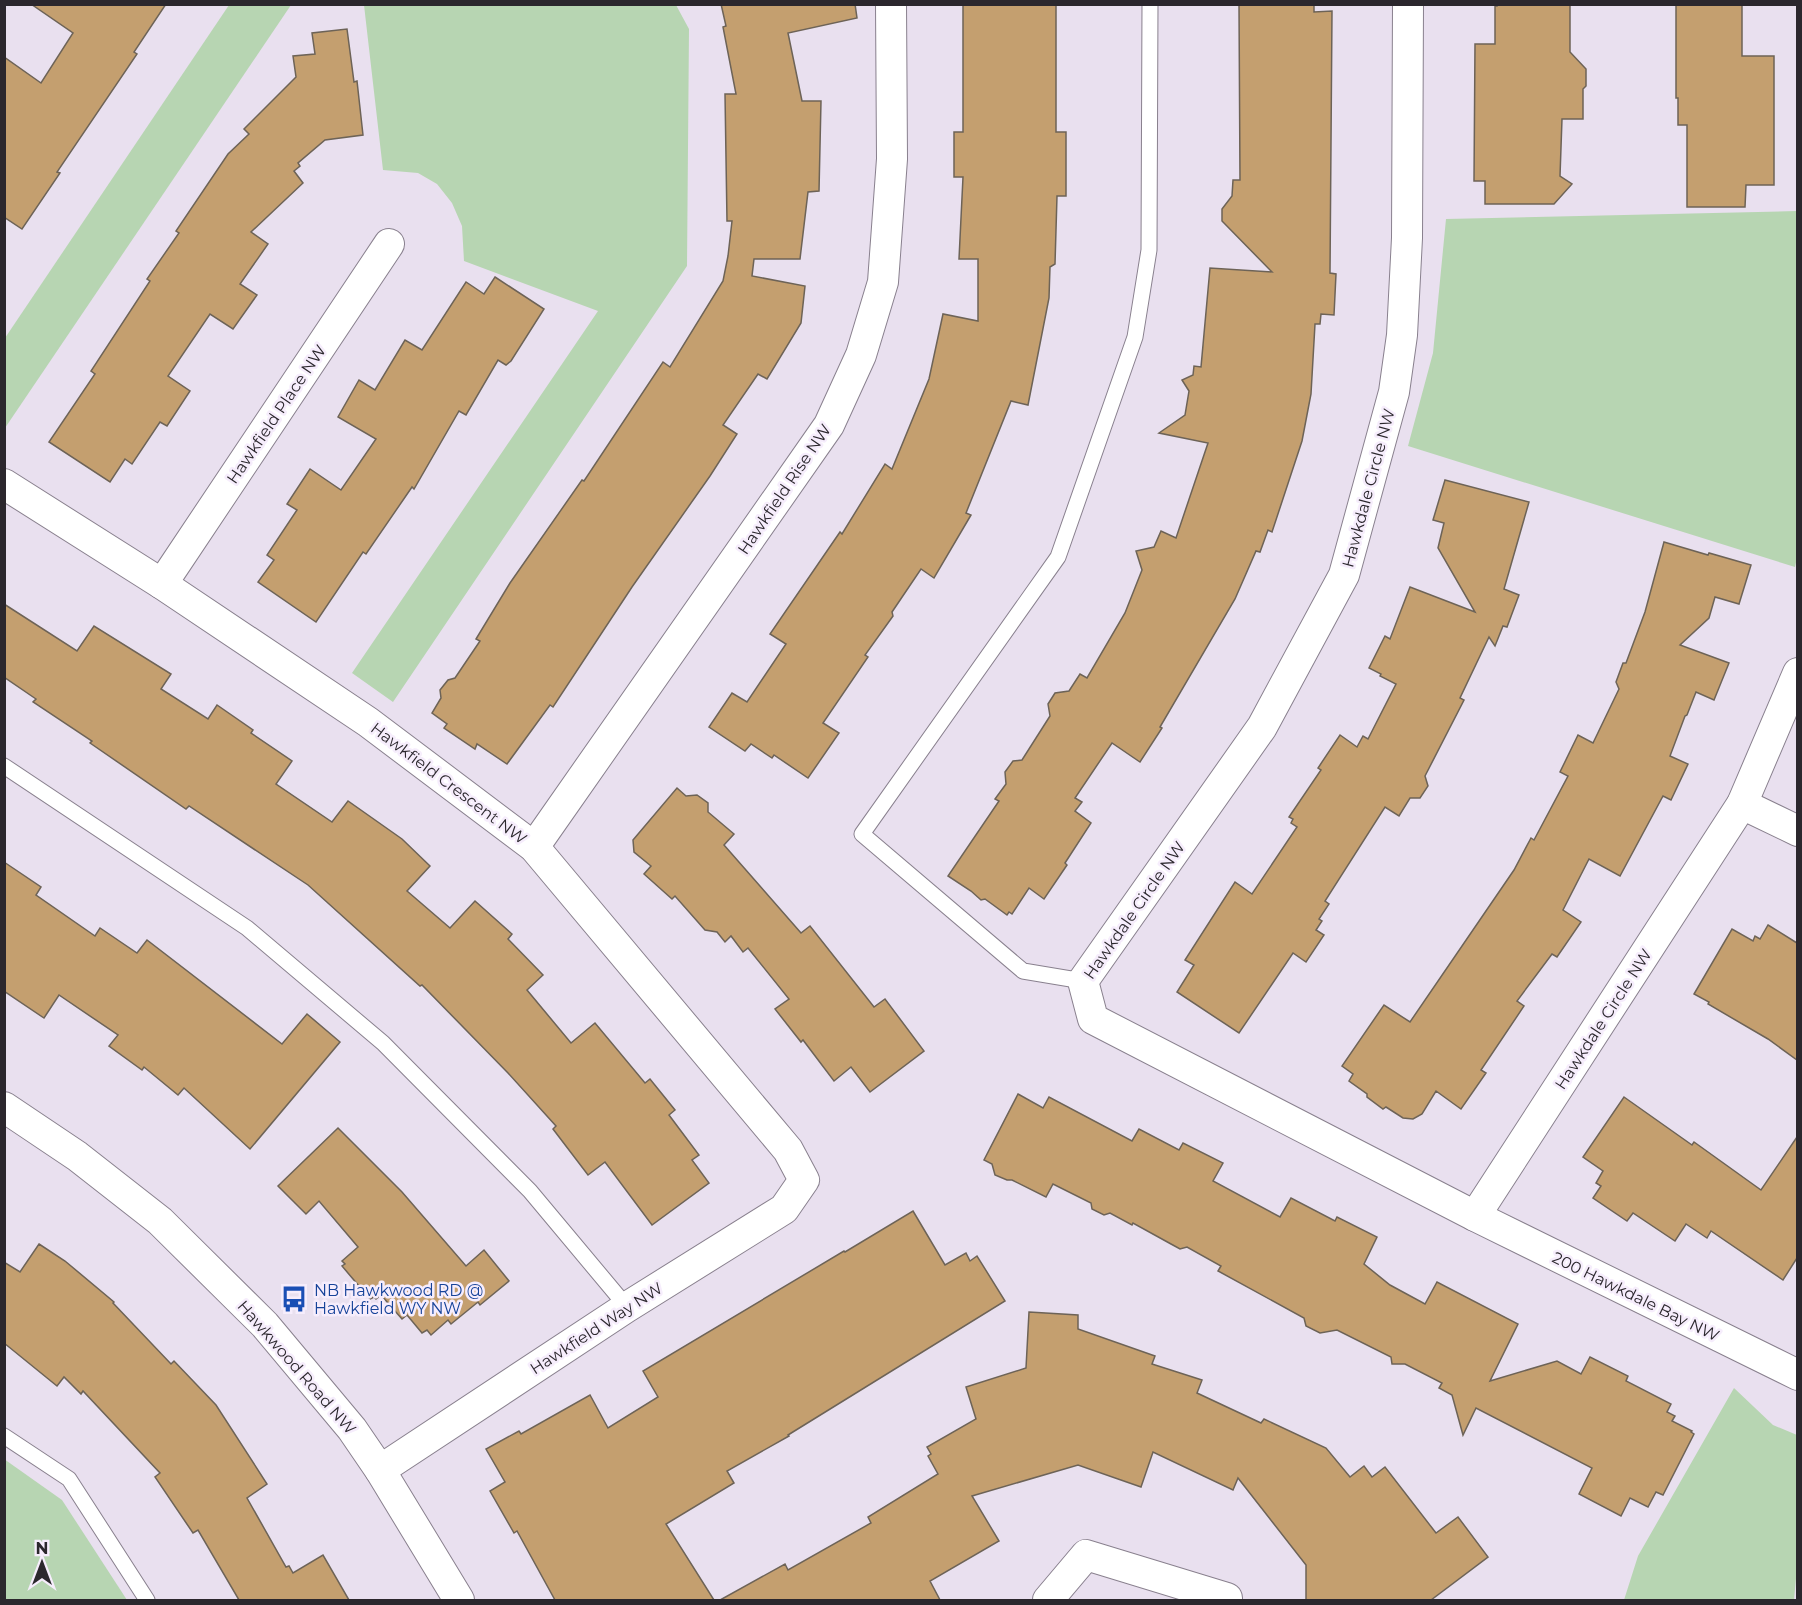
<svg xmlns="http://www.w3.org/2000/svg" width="1802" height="1605" font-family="Montserrat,sans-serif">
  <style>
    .green { fill: #b7d5b2 }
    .building { fill: #c49f6f; stroke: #6d6357; stroke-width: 1.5 }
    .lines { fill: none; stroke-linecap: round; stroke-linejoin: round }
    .service-casing { stroke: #89808e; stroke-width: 17 }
    .minor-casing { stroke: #89808e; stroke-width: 32 }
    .service { stroke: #fff; stroke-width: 15 }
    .minor { stroke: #fff; stroke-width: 30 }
    .labels { text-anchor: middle; stroke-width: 5; stroke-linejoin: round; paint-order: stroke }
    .street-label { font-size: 16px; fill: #2b272d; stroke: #f6edfc }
    .transit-label { font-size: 16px; fill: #164399; stroke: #f6edfc; text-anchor: start }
  </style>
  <rect width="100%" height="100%" fill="#e9e0ef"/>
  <g class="green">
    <path d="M 229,5 L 291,5 L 5,428 L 5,338 Z"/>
    <path d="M 364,5 L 676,5 L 689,29 L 687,266 L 393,702 L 352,673 L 598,311 L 464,261 L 462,226 L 452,203 L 437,184 L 418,173 L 383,170 Z"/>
    <path d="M 1797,211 L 1798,553 L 1795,567 L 1408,446 L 1433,353 L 1446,219 Z"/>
    <path d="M 1734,1388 L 1773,1425 L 1797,1435 L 1798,1557 L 1794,1600 L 1624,1600 L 1638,1556 Z"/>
    <path d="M 4,1459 L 62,1500 L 127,1600 L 5,1600 Z"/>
  </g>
  <g class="building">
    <path d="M 31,4 L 166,4 L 134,52 L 137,54 L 57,172 L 60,173 L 22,229 L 4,217 L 4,57 L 41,83 L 73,33 Z"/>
    <path d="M 721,4 L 855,4 L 857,18 L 788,33 L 802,101 L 821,101 L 819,191 L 808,192 L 800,259 L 754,259 L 752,276 L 805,286 L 801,323 L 767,379 L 758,374 L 723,425 L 737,434 L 710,476 L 632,587 L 553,707 L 550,705 L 507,764 L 477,744 L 475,749 L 444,728 L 447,724 L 432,713 L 441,698 L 440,690 L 448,680 L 455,678 L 480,641 L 476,639 L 510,583 L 582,480 L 584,481 L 663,362 L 670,367 L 723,281 L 728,256 L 732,221 L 727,221 L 725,94 L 736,94 L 723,27 L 726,26 Z"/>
    <path d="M 963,4 L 1056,4 L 1056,132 L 1066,132 L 1066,196 L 1057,196 L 1055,264 L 1050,267 L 1049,298 L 1028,405 L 1011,401 L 966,513 L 971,515 L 934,578 L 921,569 L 892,612 L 893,616 L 865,655 L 868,657 L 823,723 L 839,733 L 808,778 L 774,755 L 772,758 L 751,744 L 745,751 L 709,727 L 732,693 L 747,702 L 786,644 L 770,634 L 840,532 L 842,534 L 885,464 L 892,469 L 929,379 L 943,314 L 978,321 L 978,259 L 959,259 L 963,177 L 954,177 L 954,132 L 963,132 Z"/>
    <path d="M 1239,4 L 1314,4 L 1314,12 L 1332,11 L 1330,273 L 1336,274 L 1334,315 L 1321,314 L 1320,324 L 1315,324 L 1311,394 L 1302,441 L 1272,532 L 1268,530 L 1260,552 L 1256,551 L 1235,599 L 1160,727 L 1162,728 L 1140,762 L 1112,743 L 1075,798 L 1082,802 L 1075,811 L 1091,823 L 1065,863 L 1067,865 L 1044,899 L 1029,888 L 1012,914 L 1009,912 L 1007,915 L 985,899 L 981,900 L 971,891 L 948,876 L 999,801 L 995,799 L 1006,784 L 1005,772 L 1013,761 L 1022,760 L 1050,716 L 1048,704 L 1055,693 L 1069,691 L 1080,674 L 1087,678 L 1125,613 L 1142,570 L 1136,551 L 1154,547 L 1161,531 L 1176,538 L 1208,443 L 1159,433 L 1185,415 L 1189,391 L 1182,380 L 1193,375 L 1194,366 L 1201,367 L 1210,268 L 1272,272 L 1222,221 L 1222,209 L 1232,196 L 1233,180 L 1240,180 Z"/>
    <path d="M 1497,4 L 1570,4 L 1570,52 L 1586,69 L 1586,86 L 1583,89 L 1583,119 L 1562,119 L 1560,176 L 1572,184 L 1554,204 L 1485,204 L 1485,181 L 1474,181 L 1475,44 L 1495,44 L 1495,6 L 1497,6 Z"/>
    <path d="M 1676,4 L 1742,4 L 1742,56 L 1774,56 L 1774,185 L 1746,185 L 1745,207 L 1687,207 L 1687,125 L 1678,125 L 1678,98 L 1676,98 Z"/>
    <path d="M 347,29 L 354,82 L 357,81 L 363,135 L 325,140 L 298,163 L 300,166 L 294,171 L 303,183 L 251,232 L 268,244 L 240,284 L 257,295 L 233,329 L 210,314 L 168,376 L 190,391 L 167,426 L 160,422 L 132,464 L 125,459 L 110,482 L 49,442 L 95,374 L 91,371 L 150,281 L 147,279 L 179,233 L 176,231 L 228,154 L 249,134 L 244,129 L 296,77 L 293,56 L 315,54 L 312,33 Z"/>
    <path d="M 495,277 L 544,309 L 511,361 L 506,365 L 498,360 L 466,415 L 459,411 L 414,489 L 412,487 L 366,554 L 363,552 L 316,622 L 258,582 L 274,560 L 267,555 L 297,510 L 287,504 L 310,469 L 341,490 L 376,439 L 338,417 L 359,380 L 375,390 L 405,340 L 422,350 L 466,282 L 484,294 Z"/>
    <path d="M 1445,480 L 1529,502 L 1504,589 L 1519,595 L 1507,627 L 1503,626 L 1495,646 L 1489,637 L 1460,698 L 1464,700 L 1425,776 L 1428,786 L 1420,798 L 1410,798 L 1399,816 L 1385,807 L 1325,901 L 1329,904 L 1319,919 L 1322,921 L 1316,930 L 1324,935 L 1306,962 L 1293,953 L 1239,1033 L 1177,992 L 1194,965 L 1185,960 L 1235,882 L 1252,894 L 1297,827 L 1291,823 L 1293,819 L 1289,817 L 1321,770 L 1318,768 L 1340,735 L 1357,747 L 1363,736 L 1368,739 L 1396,684 L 1380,676 L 1381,674 L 1369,668 L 1385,636 L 1390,639 L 1410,587 L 1475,612 L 1438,548 L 1444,523 L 1433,520 Z"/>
    <path d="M 1664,542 L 1708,555 L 1709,553 L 1751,565 L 1739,604 L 1715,597 L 1709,618 L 1680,645 L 1729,663 L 1714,700 L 1696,692 L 1687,715 L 1685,716 L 1670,756 L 1688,764 L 1671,800 L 1663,796 L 1620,876 L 1589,859 L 1563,910 L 1581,922 L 1557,957 L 1552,954 L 1517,1001 L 1524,1006 L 1481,1070 L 1486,1073 L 1461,1109 L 1436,1091 L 1422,1114 L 1413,1119 L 1403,1118 L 1386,1107 L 1383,1109 L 1367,1097 L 1367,1094 L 1349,1081 L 1353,1074 L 1342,1066 L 1384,1005 L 1410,1022 L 1514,870 L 1531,838 L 1534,840 L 1568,776 L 1560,772 L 1578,735 L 1593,743 L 1619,689 L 1616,682 L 1623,663 L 1626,663 L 1645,612 Z"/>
    <path d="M 4,604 L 77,651 L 94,626 L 171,674 L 161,689 L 208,719 L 217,705 L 253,730 L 251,733 L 292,761 L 276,784 L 332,822 L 348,801 L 402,839 L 430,866 L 407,891 L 450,928 L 475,901 L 512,934 L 508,939 L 543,975 L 527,990 L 571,1043 L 595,1023 L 645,1083 L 650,1079 L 675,1110 L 669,1115 L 699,1155 L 692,1160 L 709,1183 L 652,1225 L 605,1162 L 588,1175 L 553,1129 L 556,1126 L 508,1073 L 422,985 L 420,986 L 308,885 L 189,806 L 186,809 L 90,743 L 92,741 L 33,702 L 36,699 L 4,677 Z"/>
    <path d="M 677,788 L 686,796 L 697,795 L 708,803 L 708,812 L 734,834 L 724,845 L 801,933 L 810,926 L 874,1007 L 885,999 L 924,1051 L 870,1092 L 851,1067 L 834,1081 L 803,1040 L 801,1042 L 775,1009 L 789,999 L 748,948 L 743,952 L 731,936 L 725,942 L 717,932 L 705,930 L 675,896 L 672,899 L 644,874 L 651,866 L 634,852 L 633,840 Z"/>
    <path d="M 4,862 L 41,887 L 36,895 L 95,936 L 100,928 L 137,953 L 147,940 L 282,1044 L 307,1014 L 340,1042 L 250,1149 L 184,1088 L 178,1095 L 144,1067 L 142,1070 L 109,1046 L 118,1035 L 59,995 L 44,1018 L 4,991 Z"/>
    <path d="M 1768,925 L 1797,943 L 1797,1060 L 1768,1039 L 1708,1004 L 1709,1002 L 1694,994 L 1732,929 L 1753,941 L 1755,936 L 1760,939 Z"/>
    <path d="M 1018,1094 L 1043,1108 L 1049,1097 L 1132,1141 L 1139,1129 L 1179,1150 L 1183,1143 L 1223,1163 L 1213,1181 L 1280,1217 L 1291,1198 L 1335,1221 L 1337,1217 L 1377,1237 L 1364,1264 L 1390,1285 L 1425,1304 L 1437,1282 L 1518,1324 L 1490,1381 L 1557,1361 L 1581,1374 L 1590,1357 L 1628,1376 L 1626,1381 L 1671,1404 L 1667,1412 L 1675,1416 L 1672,1421 L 1692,1431 L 1691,1432 L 1694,1434 L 1663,1495 L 1656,1492 L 1648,1507 L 1630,1498 L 1621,1516 L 1579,1494 L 1592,1468 L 1476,1408 L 1463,1435 L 1452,1395 L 1439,1388 L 1442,1383 L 1405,1364 L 1392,1364 L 1391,1357 L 1337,1330 L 1320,1333 L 1306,1326 L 1304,1318 L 1218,1271 L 1221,1266 L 1187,1247 L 1180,1249 L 1171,1244 L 1133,1223 L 1132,1225 L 1110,1213 L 1104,1215 L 1092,1209 L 1091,1203 L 1053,1184 L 1046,1197 L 1012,1180 L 1007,1180 L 995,1175 L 992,1164 L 984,1160 Z"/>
    <path d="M 1624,1097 L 1692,1145 L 1694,1142 L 1761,1190 L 1797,1137 L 1797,1258 L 1783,1280 L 1711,1231 L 1707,1238 L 1686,1224 L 1675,1241 L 1633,1213 L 1627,1221 L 1593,1198 L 1601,1186 L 1596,1183 L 1603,1171 L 1583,1157 Z"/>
    <path d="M 338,1128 L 402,1192 L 466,1266 L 484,1250 L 509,1281 L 480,1305 L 478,1302 L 451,1324 L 448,1320 L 431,1335 L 427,1330 L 422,1333 L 407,1315 L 402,1319 L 381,1295 L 376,1299 L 374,1297 L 370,1299 L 342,1266 L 345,1264 L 342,1261 L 358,1247 L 319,1201 L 306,1214 L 278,1186 Z"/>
    <path d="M 913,1211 L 945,1265 L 966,1253 L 970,1261 L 977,1256 L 1005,1301 L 788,1435 L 789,1436 L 727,1471 L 734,1483 L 666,1524 L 714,1600 L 555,1600 L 517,1531 L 514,1533 L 490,1491 L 505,1482 L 486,1449 L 519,1431 L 521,1434 L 590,1395 L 608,1428 L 658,1397 L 643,1371 L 844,1251 L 845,1252 Z"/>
    <path d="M 39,1244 L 65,1261 L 114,1302 L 113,1303 L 171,1364 L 174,1361 L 216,1405 L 267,1484 L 247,1498 L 286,1567 L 289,1566 L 293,1573 L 323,1555 L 349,1600 L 239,1600 L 198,1530 L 193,1533 L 155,1477 L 160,1473 L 83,1391 L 81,1394 L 64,1377 L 57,1386 L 4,1343 L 4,1262 L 20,1272 Z"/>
    <path d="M 1029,1312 L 1078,1315 L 1078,1329 L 1155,1356 L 1152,1364 L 1202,1380 L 1197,1393 L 1261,1423 L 1264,1419 L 1326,1448 L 1350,1477 L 1364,1466 L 1372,1477 L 1385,1467 L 1436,1533 L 1458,1517 L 1488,1557 L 1431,1600 L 1306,1600 L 1306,1565 L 1238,1478 L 1233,1490 L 1153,1452 L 1141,1487 L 1078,1465 L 972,1496 L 999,1541 L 930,1581 L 940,1600 L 720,1600 L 785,1564 L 788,1570 L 871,1523 L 868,1517 L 938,1474 L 928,1456 L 931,1454 L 927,1447 L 976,1419 L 966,1387 L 1026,1368 Z"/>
  </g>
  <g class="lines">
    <g class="service-casing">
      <g id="service">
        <path d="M 4,766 L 247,928 L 383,1043 L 530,1191 L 627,1307"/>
        <path d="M 1083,981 L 1023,971 L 862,834 L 1058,557 L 1135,337 L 1149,250 L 1150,4"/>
        <path d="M 4,1436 L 69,1479 L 147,1600"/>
      </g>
    </g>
    <g class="minor-casing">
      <g id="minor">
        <path d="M 1408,4 L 1407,238 L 1402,335 L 1394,392 L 1344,575 L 1262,727 L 1083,981 L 1093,1019 L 1475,1216 L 1742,804 L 1798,673"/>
        <path d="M 4,484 L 162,584 L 368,722 L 534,847 L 788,1150 L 804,1180 L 784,1209 L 627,1307 L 380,1470"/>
        <path d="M 162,584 L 389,244"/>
        <path d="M 1742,804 L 1798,831"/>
        <path d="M 534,847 L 829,425 L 861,355 L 883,282 L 892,159 L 891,4"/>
        <path d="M 4,1107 L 77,1156 L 160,1221 L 265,1325 L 352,1429 L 380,1470 L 459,1600"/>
        <path d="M 1475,1216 L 1798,1375"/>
        <path d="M 1048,1600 L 1086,1555 L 1227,1598"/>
      </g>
    </g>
    <use href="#service" class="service"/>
    <use href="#minor" class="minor"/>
  </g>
  <defs>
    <g id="bus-bare" transform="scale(2.07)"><path d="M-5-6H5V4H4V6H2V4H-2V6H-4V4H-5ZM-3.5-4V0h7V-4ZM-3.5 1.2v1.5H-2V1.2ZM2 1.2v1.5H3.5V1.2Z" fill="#1a4fb4" stroke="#f6edfc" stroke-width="2.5" paint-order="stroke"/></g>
  </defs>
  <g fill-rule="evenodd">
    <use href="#bus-bare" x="294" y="1299"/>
  </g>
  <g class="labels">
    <g class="street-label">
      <text transform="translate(276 414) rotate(-56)" y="6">Hawkfield Place NW</text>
      <text transform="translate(1368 488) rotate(-75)" y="6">Hawkdale Circle NW</text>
      <text transform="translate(784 489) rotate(-56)" y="6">Hawkfield Rise NW</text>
      <text transform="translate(449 783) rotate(37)" y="6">Hawkfield Crescent NW</text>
      <text transform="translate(1134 910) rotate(-55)" y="6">Hawkdale Circle NW</text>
      <text transform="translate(1603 1019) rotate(-57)" y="6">Hawkdale Circle NW</text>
      <text transform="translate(1636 1296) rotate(26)" y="6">200 Hawkdale Bay NW</text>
      <text transform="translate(596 1328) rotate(-33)" y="6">Hawkfield Way NW</text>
      <text transform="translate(297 1367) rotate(49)" y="6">Hawkwood Road NW</text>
    </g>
    <g class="transit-label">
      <text x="314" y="1296">NB Hawkwood RD @<tspan x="314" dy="18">Hawkfield WY NW</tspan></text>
    </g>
  </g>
  <rect width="1802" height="1605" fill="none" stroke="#2b272d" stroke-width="12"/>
  <g transform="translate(42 1563)" stroke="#f6edfc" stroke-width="4.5" paint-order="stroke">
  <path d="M0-4.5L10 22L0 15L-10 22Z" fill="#2b272d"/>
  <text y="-9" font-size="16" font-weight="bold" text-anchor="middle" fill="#2b272d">N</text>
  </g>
</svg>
